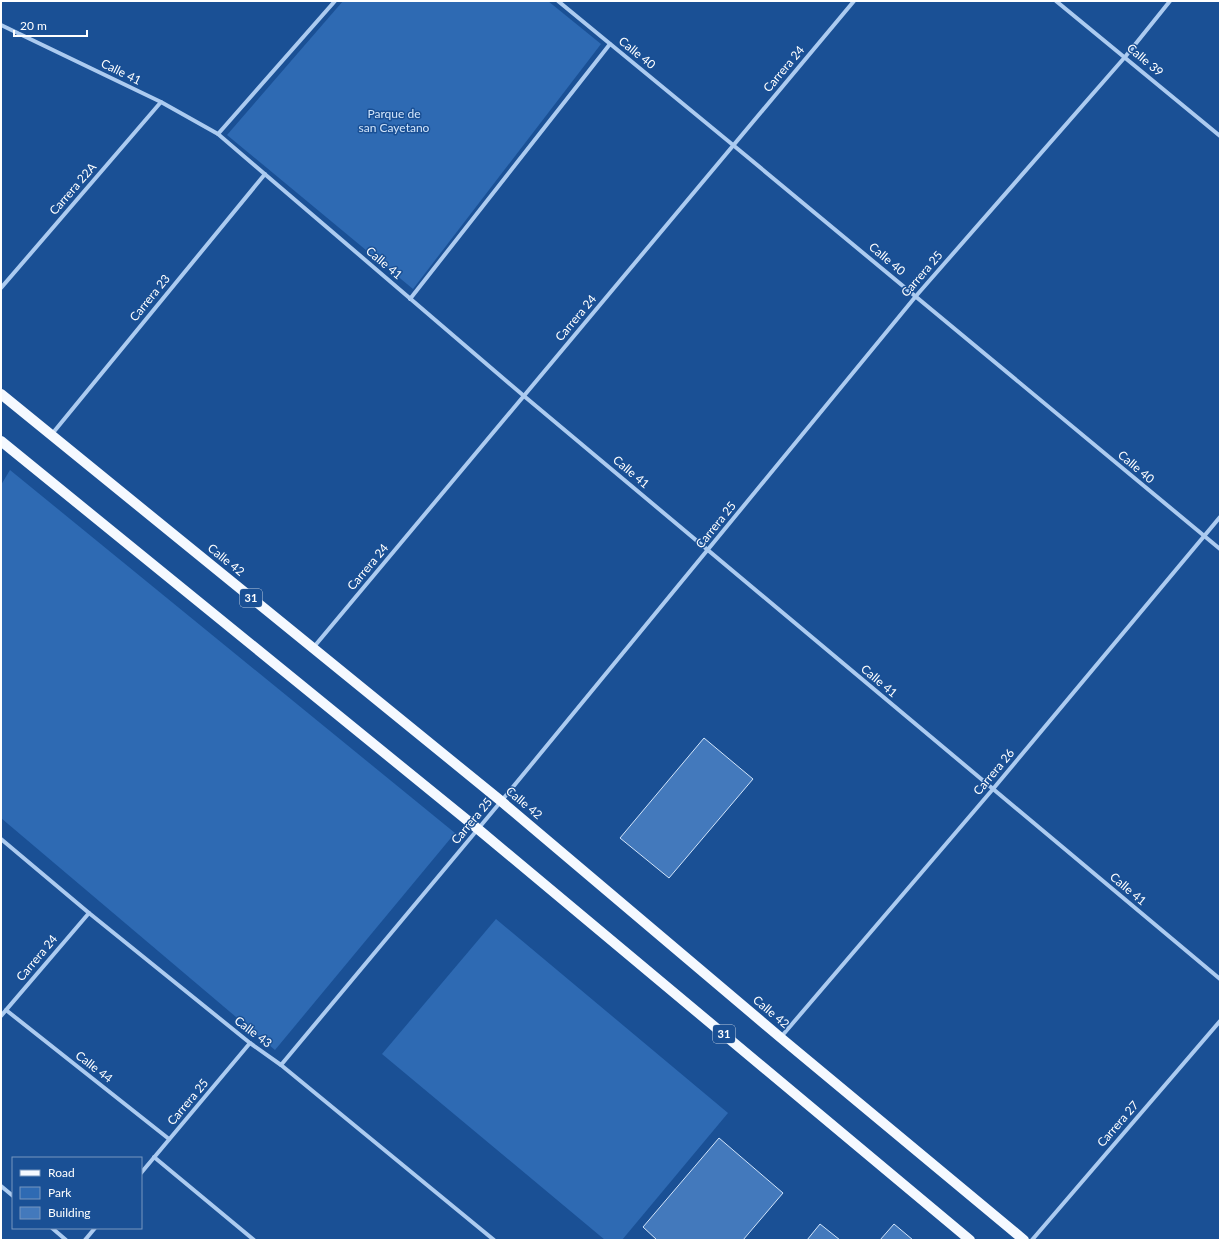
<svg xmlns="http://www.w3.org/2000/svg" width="1221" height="1241" font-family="Lato,sans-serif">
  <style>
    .green { fill: #2e6ab3 }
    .building { fill: #4379bc; stroke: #d2e5fb }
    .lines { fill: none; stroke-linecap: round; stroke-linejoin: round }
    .street { stroke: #accbf0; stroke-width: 4 }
    .primary { stroke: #f5f9ff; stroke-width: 10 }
    .labels { text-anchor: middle; stroke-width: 3; stroke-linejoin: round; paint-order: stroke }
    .shield { fill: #1a5095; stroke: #bacadf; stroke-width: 1 }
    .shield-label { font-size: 11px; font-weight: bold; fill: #fff }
    .street-label { font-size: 12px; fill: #fff; stroke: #1a5095 }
    .park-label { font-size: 12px; fill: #d2e5fb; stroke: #1a5095 }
  </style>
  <rect width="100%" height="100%" fill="#1a5095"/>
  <g class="green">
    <path d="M 343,1 L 548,1 L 601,44 L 413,289 L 227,135 Z"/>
    <path d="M 10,470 L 455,833 L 275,1050 L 1,818 L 1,485 Z"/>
    <path d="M 496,919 L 728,1113 L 622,1240 L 605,1240 L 382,1054 Z"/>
  </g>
  <g class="building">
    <path d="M 704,738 L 753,779 L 669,878 L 620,838 Z"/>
    <path d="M 719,1138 L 783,1193 L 743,1240 L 657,1240 L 643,1227 Z"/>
    <path d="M 820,1224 L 840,1240 L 807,1240 Z"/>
    <path d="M 894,1224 L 913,1240 L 880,1240 Z"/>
  </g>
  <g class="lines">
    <g class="street">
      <path d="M 558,1 L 733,145 L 1220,549"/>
      <path d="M 1056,1 L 1220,136"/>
      <path d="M 1,25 L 161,102 L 218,134 L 524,396 L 1220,979"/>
      <path d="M 218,134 L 335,1"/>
      <path d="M 1,288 L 161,102"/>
      <path d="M 410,299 L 610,44"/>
      <path d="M 52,434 L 265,174"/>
      <path d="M 313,648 L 854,1"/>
      <path d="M 1,839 L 89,913 L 250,1043 L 281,1065 L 494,1240"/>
      <path d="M 6,1010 L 169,1139"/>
      <path d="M 1,1016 L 89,913"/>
      <path d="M 781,1037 L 993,789 L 1220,517"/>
      <path d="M 281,1065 L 508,793 L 916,296 L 1125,57 L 1170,1"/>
      <path d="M 154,1157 L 254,1240"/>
      <path d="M 141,1173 L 250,1043"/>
      <path d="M 1,1186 L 13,1196"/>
      <path d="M 52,1228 L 66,1240"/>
      <path d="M 85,1240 L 95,1228"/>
      <path d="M 1032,1240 L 1220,1021"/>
    </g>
    <g class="primary">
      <path d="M 1,394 L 501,801 L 781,1038 L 1024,1240"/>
      <path d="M 1,441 L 478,829 L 970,1240"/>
    </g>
  </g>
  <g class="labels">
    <g class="shield">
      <rect x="240" y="589" width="22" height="18" rx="3"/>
      <rect x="713" y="1025" width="22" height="18" rx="3"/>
    </g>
    <g class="shield-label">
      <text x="251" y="602">31</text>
      <text x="724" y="1038">31</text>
    </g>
    <g class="street-label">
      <text transform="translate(637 53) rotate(39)" y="4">Calle 40</text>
      <text transform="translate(1145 60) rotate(40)" y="4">Calle 39</text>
      <text transform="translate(784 69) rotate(-50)" y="4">Carrera 24</text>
      <text transform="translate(121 72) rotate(26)" y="4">Calle 41</text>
      <text transform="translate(73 189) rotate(-49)" y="4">Carrera 22A</text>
      <text transform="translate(887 259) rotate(40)" y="4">Calle 40</text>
      <text transform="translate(384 263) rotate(40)" y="4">Calle 41</text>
      <text transform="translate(922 274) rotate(-49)" y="4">Carrera 25</text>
      <text transform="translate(150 298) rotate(-51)" y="4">Carrera 23</text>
      <text transform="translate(576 318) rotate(-50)" y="4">Carrera 24</text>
      <text transform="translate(1136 467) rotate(40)" y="4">Calle 40</text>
      <text transform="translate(631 472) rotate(40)" y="4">Calle 41</text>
      <text transform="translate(716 525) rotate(-51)" y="4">Carrera 25</text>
      <text transform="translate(226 560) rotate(39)" y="4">Calle 42</text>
      <text transform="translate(368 567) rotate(-50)" y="4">Carrera 24</text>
      <text transform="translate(879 681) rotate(40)" y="4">Calle 41</text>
      <text transform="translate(994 772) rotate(-50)" y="4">Carrera 26</text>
      <text transform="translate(524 803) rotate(40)" y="4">Calle 42</text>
      <text transform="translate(472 821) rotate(-50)" y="4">Carrera 25</text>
      <text transform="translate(1128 889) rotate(40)" y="4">Calle 41</text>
      <text transform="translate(37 958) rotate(-50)" y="4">Carrera 24</text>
      <text transform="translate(771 1012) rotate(40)" y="4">Calle 42</text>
      <text transform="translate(253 1032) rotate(37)" y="4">Calle 43</text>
      <text transform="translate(94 1067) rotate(38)" y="4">Calle 44</text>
      <text transform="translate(188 1102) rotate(-50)" y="4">Carrera 25</text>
      <text transform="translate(1118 1124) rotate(-49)" y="4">Carrera 27</text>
    </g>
    <g class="park-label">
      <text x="394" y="118">Parque de<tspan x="394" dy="14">san Cayetano</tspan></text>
    </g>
  </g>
  <rect width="1221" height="1241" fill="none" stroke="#ffffff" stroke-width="4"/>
  <rect x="12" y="1157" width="130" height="72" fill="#1a5095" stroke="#7696bf"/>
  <rect x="20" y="1170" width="20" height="6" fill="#f5f9ff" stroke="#7696bf"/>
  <text x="48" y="1177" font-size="12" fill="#ffffff">Road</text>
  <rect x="20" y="1187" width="20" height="12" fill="#2e6ab3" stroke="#7696bf"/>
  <text x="48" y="1197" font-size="12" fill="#ffffff">Park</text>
  <rect x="20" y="1207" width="20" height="12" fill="#4379bc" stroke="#7696bf"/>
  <text x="48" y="1217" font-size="12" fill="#ffffff">Building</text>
  <path d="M14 30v6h73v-6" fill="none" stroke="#ffffff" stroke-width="2"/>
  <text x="20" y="30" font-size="12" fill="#ffffff" stroke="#1a5095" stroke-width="3" paint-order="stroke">20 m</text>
</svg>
